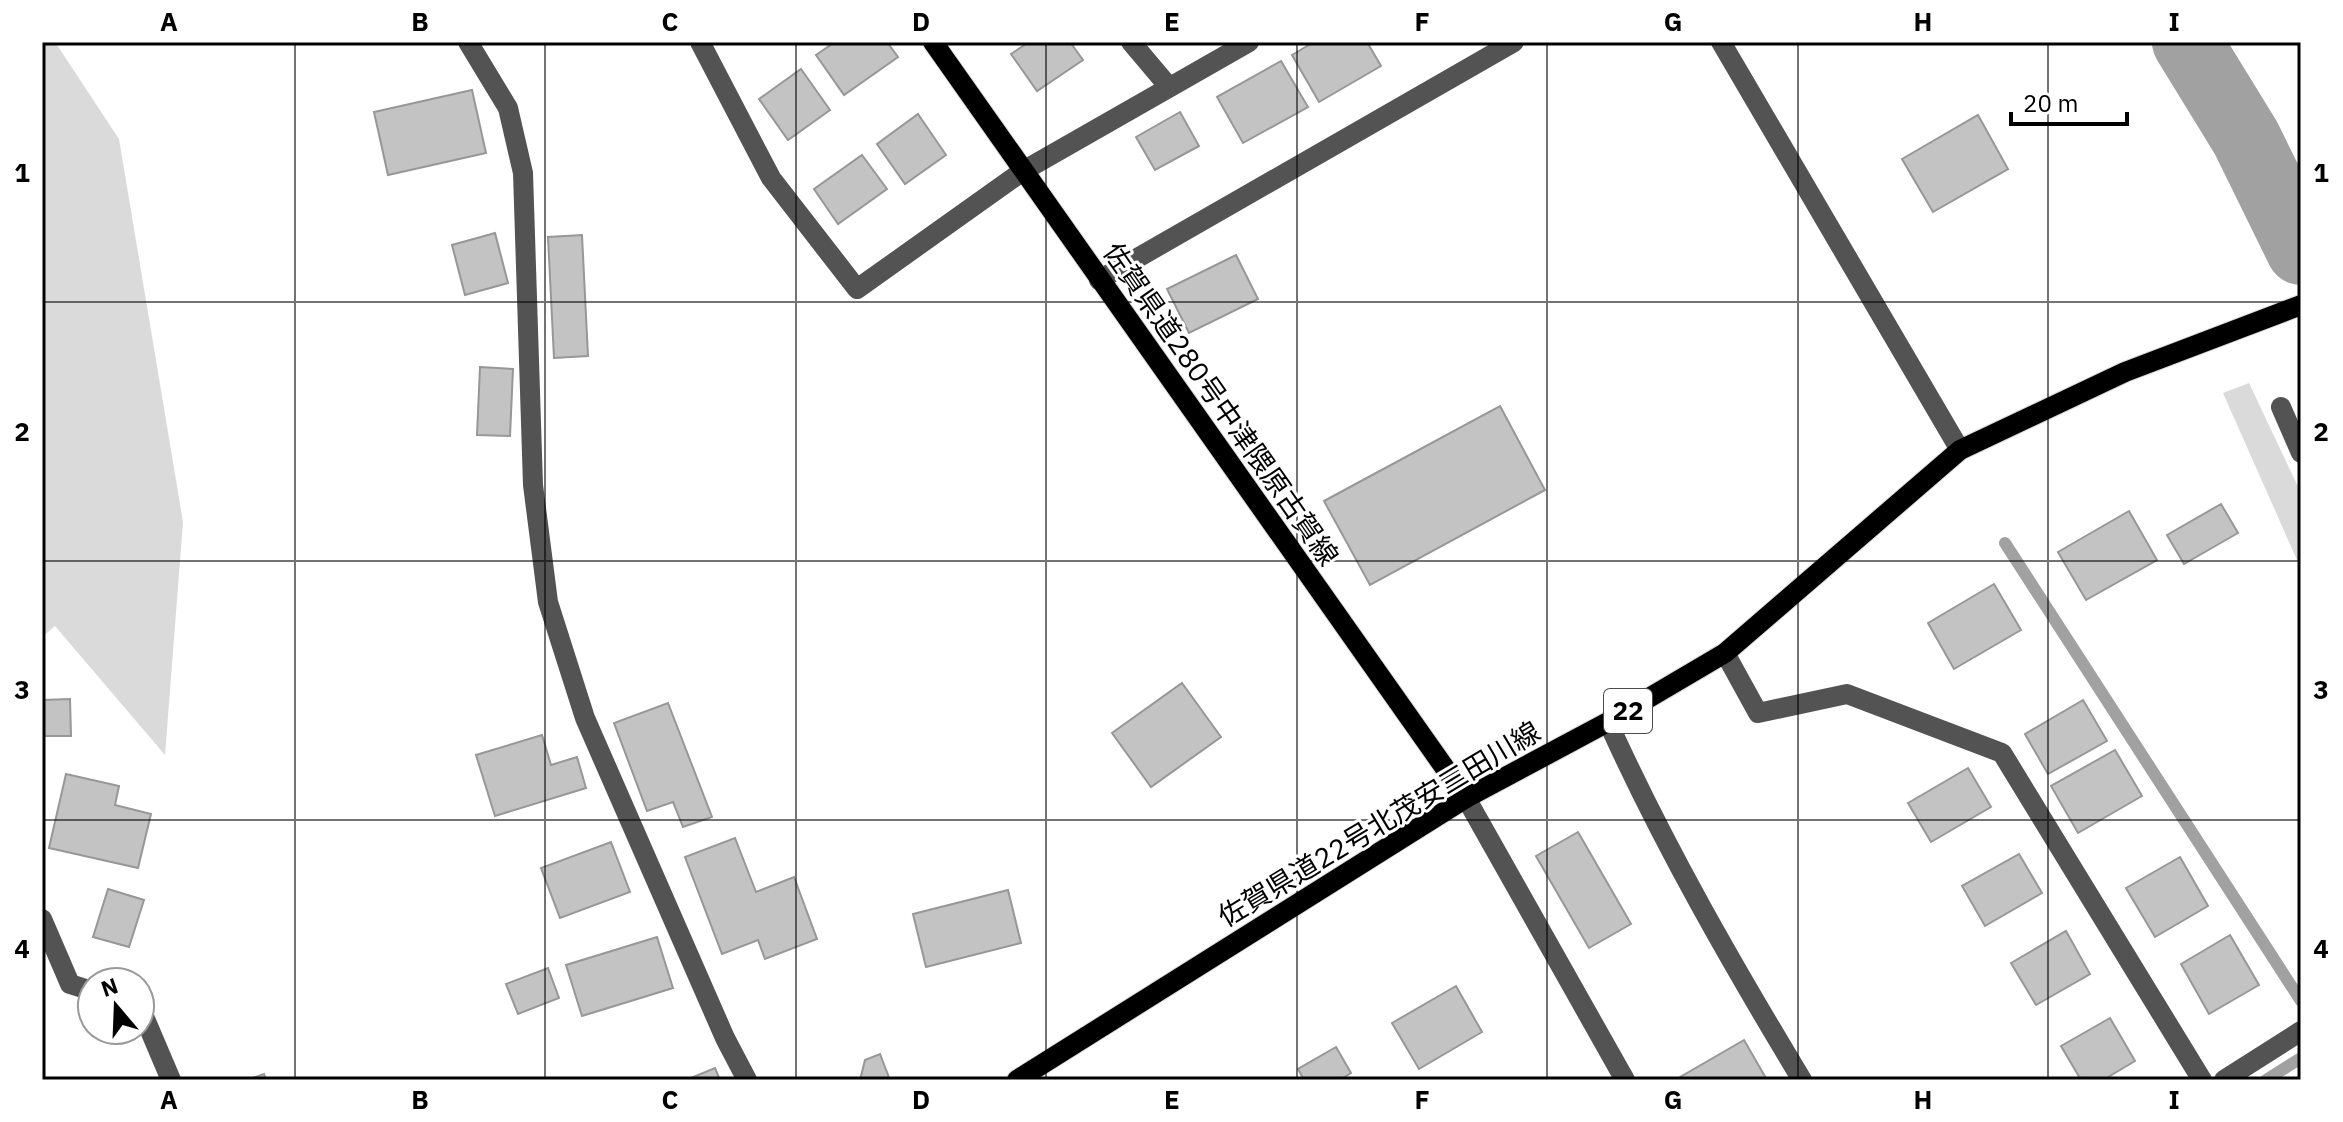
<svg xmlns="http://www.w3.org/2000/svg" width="2343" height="1122" font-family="'IBM Plex Sans','Noto Sans JP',sans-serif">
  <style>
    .green { fill: #dadada }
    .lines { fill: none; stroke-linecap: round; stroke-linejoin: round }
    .stream { stroke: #a1a1a1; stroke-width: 12 }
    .river { stroke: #a1a1a1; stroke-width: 70 }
    .building { fill: #c3c3c3; stroke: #979797; stroke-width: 2 }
    .major-casing { stroke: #dbdbdb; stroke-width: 22 }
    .minor { stroke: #535353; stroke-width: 20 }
    .major { stroke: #000; stroke-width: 20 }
    .grid { fill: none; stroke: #000; stroke-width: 2; stroke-opacity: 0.55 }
    .labels { text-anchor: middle; stroke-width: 6; stroke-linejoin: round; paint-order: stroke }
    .shield { fill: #fff; stroke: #4c4c4c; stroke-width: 2 }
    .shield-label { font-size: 26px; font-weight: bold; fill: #000 }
    .street-label { font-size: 28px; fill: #000; stroke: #fff }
    .neatline { fill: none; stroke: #000; stroke-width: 3 }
    .grid-label { font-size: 26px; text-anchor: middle; font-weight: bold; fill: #000 }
  </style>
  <rect width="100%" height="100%" fill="#fff"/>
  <g class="green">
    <path d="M 42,42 L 55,42 L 119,139 L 183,522 L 165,755 L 55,626 L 42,637 Z"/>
    <path d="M 2249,383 L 2301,493 L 2301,569 L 2223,393 Z"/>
  </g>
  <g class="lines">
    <g class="stream">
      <path d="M 2005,543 L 2301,1001"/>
      <path d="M 2266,1080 L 2301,1058"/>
    </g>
    <path class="river" d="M 2187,42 L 2246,138 L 2301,250"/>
  </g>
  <g class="building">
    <path d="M 835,42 L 887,42 L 898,57 L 844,95 L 816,55 Z"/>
    <path d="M 1029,42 L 1070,42 L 1083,60 L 1037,91 L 1011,54 Z"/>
    <path d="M 1314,42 L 1367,42 L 1381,66 L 1319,102 L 1292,55 Z"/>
    <path d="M 1281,61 L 1308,107 L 1243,143 L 1217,97 Z"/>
    <path d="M 801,69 L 830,110 L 788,140 L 759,99 Z"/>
    <path d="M 472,90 L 486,153 L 388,175 L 374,112 Z"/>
    <path d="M 1180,112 L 1199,146 L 1155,170 L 1136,137 Z"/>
    <path d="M 918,114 L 946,155 L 905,184 L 877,144 Z"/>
    <path d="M 1978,115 L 2008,169 L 1933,212 L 1902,159 Z"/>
    <path d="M 862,155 L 887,189 L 838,224 L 814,189 Z"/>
    <path d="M 495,233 L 508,283 L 465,295 L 452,245 Z"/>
    <path d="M 582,235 L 588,356 L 554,358 L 548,237 Z"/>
    <path d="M 1236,255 L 1258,299 L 1189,333 L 1167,289 Z"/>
    <path d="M 480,367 L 513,369 L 510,436 L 477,435 Z"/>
    <path d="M 1500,406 L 1545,490 L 1370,585 L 1324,501 Z"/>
    <path d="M 2221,504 L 2238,533 L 2184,564 L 2167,535 Z"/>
    <path d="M 2129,511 L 2157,560 L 2086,600 L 2058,552 Z"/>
    <path d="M 1994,584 L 2021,630 L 1954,669 L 1928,623 Z"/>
    <path d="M 1182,683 L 1221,737 L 1151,787 L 1112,733 Z"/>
    <path d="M 70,699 L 71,736 L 42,736 L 42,700 Z"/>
    <path d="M 2083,700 L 2107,741 L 2048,774 L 2025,734 Z"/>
    <path d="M 668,703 L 712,817 L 683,827 L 673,802 L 647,811 L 614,723 Z"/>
    <path d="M 542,735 L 551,765 L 577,757 L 586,788 L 495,816 L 476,755 Z"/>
    <path d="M 2115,750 L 2142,796 L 2078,833 L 2051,786 Z"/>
    <path d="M 1968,768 L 1991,807 L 1931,842 L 1908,803 Z"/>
    <path d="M 66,774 L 119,786 L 115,805 L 151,814 L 138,868 L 49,848 Z"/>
    <path d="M 1578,832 L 1631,924 L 1589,948 L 1536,856 Z"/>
    <path d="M 735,838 L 756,892 L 794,877 L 817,939 L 765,959 L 758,940 L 722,954 L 685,857 Z"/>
    <path d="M 611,842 L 630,892 L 560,918 L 541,868 Z"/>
    <path d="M 2019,854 L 2042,893 L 1985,926 L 1962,886 Z"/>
    <path d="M 2180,857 L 2208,906 L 2155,937 L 2126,888 Z"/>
    <path d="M 108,889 L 144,900 L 129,947 L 93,937 Z"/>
    <path d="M 1008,890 L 1021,943 L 926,967 L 913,914 Z"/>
    <path d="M 2066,931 L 2090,974 L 2036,1005 L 2011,963 Z"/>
    <path d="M 2230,935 L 2259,985 L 2209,1014 L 2181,964 Z"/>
    <path d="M 657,937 L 673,988 L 582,1016 L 566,965 Z"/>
    <path d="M 548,968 L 559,998 L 518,1014 L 506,984 Z"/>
    <path d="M 1456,986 L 1482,1032 L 1419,1069 L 1392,1023 Z"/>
    <path d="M 2110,1018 L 2135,1061 L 2103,1080 L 2081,1080 L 2061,1046 Z"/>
    <path d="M 1744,1040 L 1767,1080 L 1675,1080 Z"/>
    <path d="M 1336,1047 L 1351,1073 L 1340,1080 L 1304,1080 L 1298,1069 Z"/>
    <path d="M 880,1054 L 890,1080 L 860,1080 L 865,1060 Z"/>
    <path d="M 715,1068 L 720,1080 L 686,1080 Z"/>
    <path d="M 264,1074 L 266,1080 L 247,1080 Z"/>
  </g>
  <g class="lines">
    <g class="major-casing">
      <g id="major">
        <path d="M 933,42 L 1466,798"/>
        <path d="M 1017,1080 L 1466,798 L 1608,722 L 1725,653 L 1960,450 L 2125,372 L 2301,305"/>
      </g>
    </g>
    <g class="minor">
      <path d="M 468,42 L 508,108 L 523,173 L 533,485 L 548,602 L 585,718 L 725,1038 L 747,1080"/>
      <path d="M 700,42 L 771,178 L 857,289 L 1023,171 L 1249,42"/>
      <path d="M 1131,42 L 1169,87"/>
      <path d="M 1721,42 L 1960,450"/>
      <path d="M 1099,280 L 1514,42"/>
      <path d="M 2281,407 L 2301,453"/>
      <path d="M 1725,653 L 1758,713 L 1847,694 L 2002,753 L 2202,1080"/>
      <path d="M 1608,722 C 1664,846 1732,964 1802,1080"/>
      <path d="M 1466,798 L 1625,1080"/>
      <path d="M 42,919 L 70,984 L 92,991"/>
      <path d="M 140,1007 L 171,1080"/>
      <path d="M 2224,1080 L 2301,1031"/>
    </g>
    <use href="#major" class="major"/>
  </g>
  <path class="grid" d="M 295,42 L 295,1080M 545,42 L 545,1080M 796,42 L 796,1080M 1046,42 L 1046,1080M 1297,42 L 1297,1080M 1547,42 L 1547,1080M 1798,42 L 1798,1080M 2048,42 L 2048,1080M 42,302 L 2301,302M 42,561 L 2301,561M 42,820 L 2301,820"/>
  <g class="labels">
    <rect class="shield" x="1604" y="689" width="48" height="44" rx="6"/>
    <g class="shield-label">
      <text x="1628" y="720">22</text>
    </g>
    <g class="street-label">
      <text transform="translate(1221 404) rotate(55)" y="10">佐賀県道280号中津隈原古賀線</text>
      <text transform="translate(1379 824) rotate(-31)" y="10">佐賀県道22号北茂安三田川線</text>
    </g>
  </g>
  <rect width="2343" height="1122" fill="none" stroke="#ffffff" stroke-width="88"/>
  <g transform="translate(116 1006) rotate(341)"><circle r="38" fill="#ffffff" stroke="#999999" stroke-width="2"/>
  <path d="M0-6L14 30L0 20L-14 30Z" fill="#000000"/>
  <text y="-12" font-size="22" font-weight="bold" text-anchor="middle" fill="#000000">N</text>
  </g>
  <path d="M2011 112v12h116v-12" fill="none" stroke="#000000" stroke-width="4"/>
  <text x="2023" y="112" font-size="24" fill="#000000" stroke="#ffffff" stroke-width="6" paint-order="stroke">20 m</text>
  <rect x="44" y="44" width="2255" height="1034" class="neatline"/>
  <g class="grid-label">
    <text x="169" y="31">A</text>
    <text x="420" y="31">B</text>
    <text x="670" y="31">C</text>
    <text x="921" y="31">D</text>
    <text x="1172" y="31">E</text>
    <text x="1422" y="31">F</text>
    <text x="1673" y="31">G</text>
    <text x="1923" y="31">H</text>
    <text x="2174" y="31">I</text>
    <text x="22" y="182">1</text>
    <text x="2321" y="182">1</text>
    <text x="22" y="441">2</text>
    <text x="2321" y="441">2</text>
    <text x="22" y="699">3</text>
    <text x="2321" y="699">3</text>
    <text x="22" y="958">4</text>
    <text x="2321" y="958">4</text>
    <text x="169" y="1109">A</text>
    <text x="420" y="1109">B</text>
    <text x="670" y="1109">C</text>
    <text x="921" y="1109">D</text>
    <text x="1172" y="1109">E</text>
    <text x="1422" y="1109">F</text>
    <text x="1673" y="1109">G</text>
    <text x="1923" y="1109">H</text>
    <text x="2174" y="1109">I</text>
  </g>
</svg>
